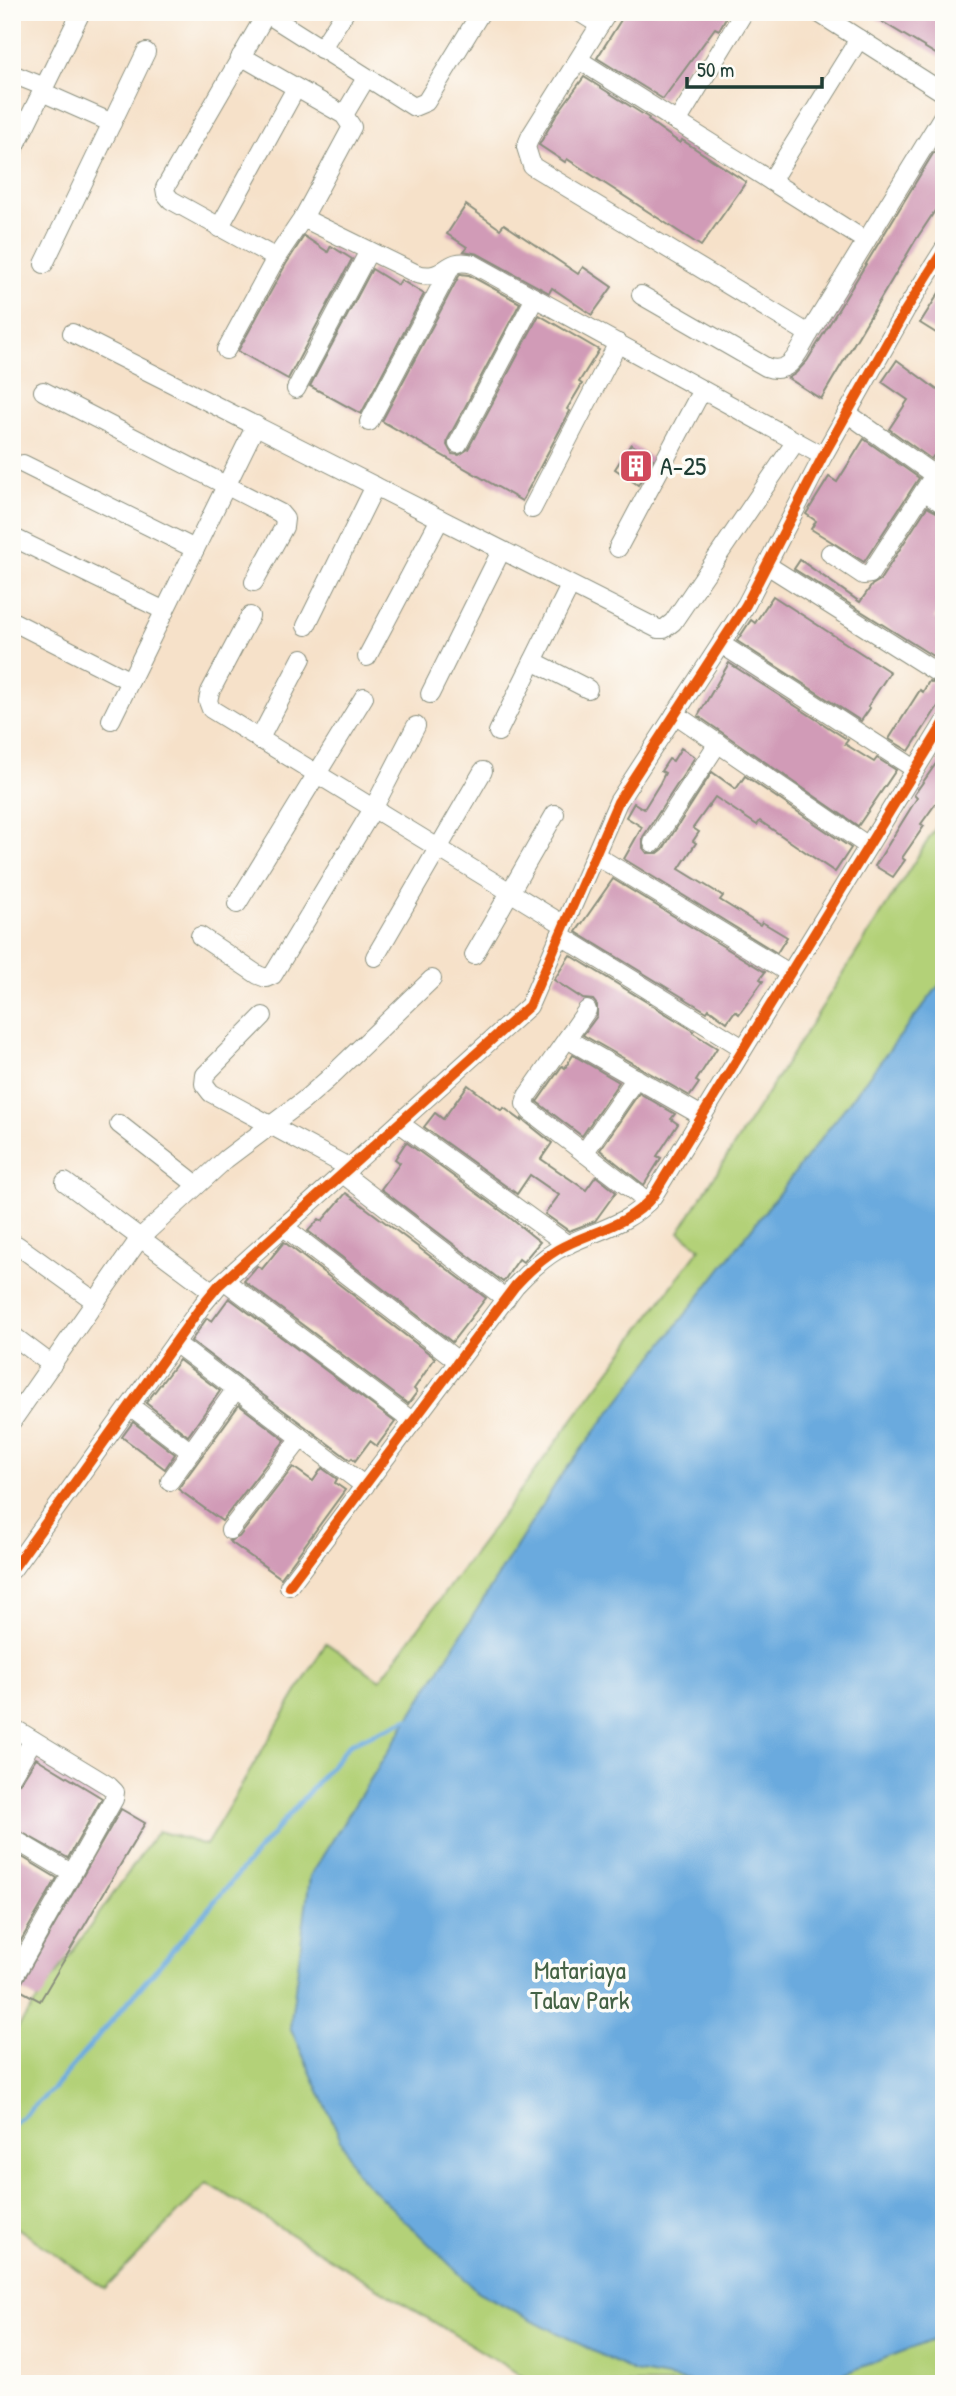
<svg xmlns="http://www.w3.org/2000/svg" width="956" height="2396" font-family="'Patrick Hand',sans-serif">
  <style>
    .green { fill: #b3d178; stroke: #698756; stroke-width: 2 }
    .water { fill: #6baade; stroke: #457489; stroke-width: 2 }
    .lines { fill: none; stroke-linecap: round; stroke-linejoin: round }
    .stream { stroke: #6baade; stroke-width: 5 }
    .building { fill: #d19bb7 }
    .minor-casing { stroke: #8a8f7e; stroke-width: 20 }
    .minor { stroke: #fff; stroke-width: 18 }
    .cycleway-casing { stroke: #fdfcf7; stroke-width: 15 }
    .cycleway { stroke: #e8590c; stroke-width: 10 }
    .labels { text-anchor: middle; stroke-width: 7; stroke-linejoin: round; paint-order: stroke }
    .poi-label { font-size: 26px; fill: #1f3d34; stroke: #fdfcf7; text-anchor: start }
    .park-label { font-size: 26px; fill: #446245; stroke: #fdfcf7 }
  </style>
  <rect width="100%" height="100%" fill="#fdfcf7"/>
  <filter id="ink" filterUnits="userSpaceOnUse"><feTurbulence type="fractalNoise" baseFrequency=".0143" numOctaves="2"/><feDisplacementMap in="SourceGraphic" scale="14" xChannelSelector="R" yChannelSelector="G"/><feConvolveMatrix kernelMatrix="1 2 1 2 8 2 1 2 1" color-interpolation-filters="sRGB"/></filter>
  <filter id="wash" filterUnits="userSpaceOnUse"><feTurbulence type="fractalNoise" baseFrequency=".00686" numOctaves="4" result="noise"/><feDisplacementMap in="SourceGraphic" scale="28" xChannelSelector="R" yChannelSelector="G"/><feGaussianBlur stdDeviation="1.57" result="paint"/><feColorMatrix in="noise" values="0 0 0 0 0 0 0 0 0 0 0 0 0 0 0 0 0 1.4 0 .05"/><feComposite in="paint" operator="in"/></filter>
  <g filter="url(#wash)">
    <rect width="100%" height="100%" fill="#f6e1c9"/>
    <path class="green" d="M 944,815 L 944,2384 L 535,2384 L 207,2183 L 105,2289 L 12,2224 L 12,2036 L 158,1831 L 206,1845 L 326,1643 L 380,1680 L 700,1248 L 679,1232 Z"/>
    <path class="water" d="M 944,979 L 944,2328 L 936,2339 L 817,2384 L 701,2384 L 634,2372 L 478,2292 L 356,2173 L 290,2027 L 310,1876 L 560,1477 Z"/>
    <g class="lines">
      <path class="stream" d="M 12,2126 L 53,2089 L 350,1744 L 408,1719"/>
    </g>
    <g id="blocks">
      <g class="building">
        <path d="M 626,12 L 729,12 L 719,30 L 715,28 L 663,99 L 597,58 Z"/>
        <path d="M 866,12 L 944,12 L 944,59 Z"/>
        <path d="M 584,77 L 649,118 L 648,120 L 680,143 L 682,140 L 746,182 L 701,246 L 567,159 L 565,162 L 539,145 L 557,114 Z"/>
        <path d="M 934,152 L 944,158 L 944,197 L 915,241 L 821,399 L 788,378 L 795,374 L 807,361 Z"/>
        <path d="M 466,205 L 500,229 L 504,224 L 578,274 L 583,267 L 612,287 L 592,315 L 552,288 L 549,293 L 478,254 L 464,251 L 467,247 L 447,234 Z"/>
        <path d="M 304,236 L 328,252 L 331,246 L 352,259 L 288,379 L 238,351 L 286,264 Z"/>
        <path d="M 372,269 L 398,285 L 401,280 L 424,294 L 361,414 L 310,386 Z"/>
        <path d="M 460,274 L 469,275 L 520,303 L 448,439 L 447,445 L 452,454 L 459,455 L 468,449 L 539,315 L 599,350 L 579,382 L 582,384 L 567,409 L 570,411 L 522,501 L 382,421 Z"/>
        <path d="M 944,285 L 944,338 L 920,323 Z"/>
        <path d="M 897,360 L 944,395 L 944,449 L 938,450 L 931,459 L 889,429 L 908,400 L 882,382 Z"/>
        <path d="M 864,439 L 919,478 L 864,562 L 811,529 L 816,521 L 806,514 L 829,477 L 837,482 Z"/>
        <path d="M 631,444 L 653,459 L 638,485 L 615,469 Z"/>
        <path d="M 927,507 L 944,516 L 944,603 L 934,618 L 944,624 L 944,663 L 794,569 L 800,560 L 860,602 L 872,585 L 880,580 Z"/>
        <path d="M 773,596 L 890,672 L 868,706 L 870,708 L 861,721 L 737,641 L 751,620 L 755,623 Z"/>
        <path d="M 729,663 L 848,740 L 845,744 L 874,762 L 877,758 L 896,770 L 858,826 L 698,716 Z"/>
        <path d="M 929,681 L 944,688 L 944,697 L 909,751 L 889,739 L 920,690 L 923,692 Z"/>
        <path d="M 681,748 L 695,757 L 643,837 L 643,848 L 647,853 L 658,853 L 663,849 L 712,772 L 736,789 L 745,776 L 851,848 L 835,872 L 760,821 L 757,825 L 715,797 L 693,828 L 699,832 L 693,841 L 696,843 L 679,869 L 723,896 L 720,900 L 760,925 L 762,922 L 787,937 L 777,953 L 624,859 L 642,827 L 626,817 L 634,803 L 644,809 L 660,783 L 665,773 L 661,771 L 669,759 L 673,761 Z"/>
        <path d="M 944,752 L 944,792 L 921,824 L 924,826 L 902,858 L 905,860 L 893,877 L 875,866 L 917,798 L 914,795 Z"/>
        <path d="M 613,879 L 765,972 L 760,979 L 763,981 L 739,1014 L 735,1011 L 727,1022 L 709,1009 L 707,1012 L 576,932 Z"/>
        <path d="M 570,955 L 694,1031 L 693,1033 L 717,1048 L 696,1081 L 699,1083 L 690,1096 L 583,1035 L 597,1016 L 597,1005 L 593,1000 L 583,999 L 554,980 Z"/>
        <path d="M 573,1055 L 619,1082 L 582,1136 L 537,1102 L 562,1066 L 565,1068 Z"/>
        <path d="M 468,1085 L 502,1111 L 504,1108 L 522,1121 L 522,1119 L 552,1143 L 541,1159 L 586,1190 L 596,1176 L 616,1192 L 595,1221 L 569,1231 L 545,1214 L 559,1195 L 530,1175 L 517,1194 L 424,1127 L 435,1113 L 443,1119 Z"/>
        <path d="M 639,1093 L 675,1114 L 671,1119 L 678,1124 L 657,1156 L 661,1158 L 644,1185 L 600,1150 Z"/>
        <path d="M 406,1142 L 504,1213 L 540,1242 L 523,1262 L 519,1259 L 503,1282 L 381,1189 L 400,1163 L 395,1159 Z"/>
        <path d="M 346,1193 L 486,1298 L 452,1342 L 308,1231 L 319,1219 L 322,1221 Z"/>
        <path d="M 284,1242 L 435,1358 L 414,1389 L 417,1392 L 408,1404 L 244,1281 L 257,1266 L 262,1269 Z"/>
        <path d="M 229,1298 L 395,1422 L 377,1446 L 370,1441 L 355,1461 L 352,1458 L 350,1460 L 191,1341 L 207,1318 L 212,1321 Z"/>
        <path d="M 179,1360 L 220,1391 L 188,1436 L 146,1403 Z"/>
        <path d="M 239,1405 L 285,1440 L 222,1521 L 178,1489 Z"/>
        <path d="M 133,1422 L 175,1454 L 165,1469 L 122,1437 Z"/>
        <path d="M 293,1467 L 313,1481 L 322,1468 L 337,1479 L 335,1483 L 345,1490 L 281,1578 L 229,1541 L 239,1537 Z"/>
        <path d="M 36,1758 L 102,1798 L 68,1858 L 12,1827 L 12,1787 L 21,1782 Z"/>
        <path d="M 121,1809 L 145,1823 L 40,2001 L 18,1989 Z"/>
        <path d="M 12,1851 L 57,1878 L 12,1956 Z"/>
      </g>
    </g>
  </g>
  <g filter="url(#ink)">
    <use href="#blocks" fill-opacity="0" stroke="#8a8f7e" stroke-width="2"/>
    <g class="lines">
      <g class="minor-casing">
        <g id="minor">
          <path d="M 264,12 L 414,107 L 426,102 L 481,12"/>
          <path d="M 579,12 L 600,25"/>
          <path d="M 608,12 L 531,135 L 526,147 L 532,166 L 809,334"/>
          <path d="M 817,12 L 944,93"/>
          <path d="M 266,14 L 165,188 L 166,194 L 171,200 L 276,258"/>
          <path d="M 321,49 L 345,12"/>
          <path d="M 579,60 L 866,241"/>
          <path d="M 12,74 L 45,87"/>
          <path d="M 42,92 L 112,123"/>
          <path d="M 344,115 L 366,78"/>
          <path d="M 677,122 L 744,12"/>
          <path d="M 12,153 L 81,12"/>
          <path d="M 771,181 L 859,39"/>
          <path d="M 303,218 L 417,274 C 447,282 444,256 473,264 L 823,456"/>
          <path d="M 219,228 L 296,88"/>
          <path d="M 12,262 L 13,260"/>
          <path d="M 44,264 L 146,52"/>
          <path d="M 641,295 L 766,367 C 791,376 798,352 809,334 L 944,114"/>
          <path d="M 72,333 L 658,629 L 664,629 L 673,622 L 796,441"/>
          <path d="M 226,350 L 276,258 L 303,218 L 352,127 L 344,115 L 241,56"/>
          <path d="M 296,389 L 369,251"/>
          <path d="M 43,391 L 280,513 L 285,519 L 284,527 L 254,582"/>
          <path d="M 847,413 L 934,475"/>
          <path d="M 369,422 L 451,267"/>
          <path d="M 458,444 L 535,298"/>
          <path d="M 23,464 L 195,549"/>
          <path d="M 924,491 L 944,505"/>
          <path d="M 532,509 L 618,343"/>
          <path d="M 12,537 L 165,611"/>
          <path d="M 618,548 L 702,390"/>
          <path d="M 830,553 L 863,575 L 870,574 L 944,460"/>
          <path d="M 767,565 L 944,677"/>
          <path d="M 250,616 L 210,692 L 208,701 L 211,709 L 564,925"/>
          <path d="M 12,621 L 130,681"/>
          <path d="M 306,626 L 375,486"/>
          <path d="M 721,644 L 915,769"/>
          <path d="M 367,657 L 440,519"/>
          <path d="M 533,661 L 588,689"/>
          <path d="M 430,694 L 501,551"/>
          <path d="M 675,714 L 868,846"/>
          <path d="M 111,720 L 256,425"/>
          <path d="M 498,732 L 570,586"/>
          <path d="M 259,740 L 302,658"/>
          <path d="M 653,843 L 718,743"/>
          <path d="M 595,855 L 789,973"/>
          <path d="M 237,904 L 364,697"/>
          <path d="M 560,935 L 743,1048"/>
          <path d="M 200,936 L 258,975 L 266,978 L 273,975 L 373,809 L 416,726"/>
          <path d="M 474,955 L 555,814"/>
          <path d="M 375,957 L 483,771"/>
          <path d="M 587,1010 L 527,1096 L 525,1104 L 530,1111 L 648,1202"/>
          <path d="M 263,1016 L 205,1075 L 204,1084 L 211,1093 L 350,1168"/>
          <path d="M 567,1039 L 702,1116"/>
          <path d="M 399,1123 L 568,1245"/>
          <path d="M 119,1124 L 197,1185"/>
          <path d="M 584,1153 L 636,1078"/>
          <path d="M 343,1174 L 506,1299"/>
          <path d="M 65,1182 L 213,1292"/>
          <path d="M 284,1227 L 458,1361"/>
          <path d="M 17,1245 L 96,1302"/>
          <path d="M 225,1281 L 413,1422"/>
          <path d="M 12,1335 L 52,1365"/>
          <path d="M 175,1343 L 365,1486"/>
          <path d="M 130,1406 L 191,1452"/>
          <path d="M 12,1421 L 140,1238 L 226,1159 L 303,1101 L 327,1080 L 432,979"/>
          <path d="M 170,1481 L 236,1389"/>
          <path d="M 230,1530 L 301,1438"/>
          <path d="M 12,1570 L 203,1304 L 218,1286 L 529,1006 L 618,802 L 746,605 L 823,456 L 905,311 L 944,249"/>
          <path d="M 289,1586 L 515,1286 C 527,1273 542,1259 557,1250 C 590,1231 628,1227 653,1196 L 944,723"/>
          <path d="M 12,1727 L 109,1786 L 115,1792 L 114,1799 L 12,1980"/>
          <path d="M 12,1776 L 33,1740"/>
          <path d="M 12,1838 L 71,1873"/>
        </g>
      </g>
      <use href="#minor" class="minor"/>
      <g class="cycleway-casing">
        <g id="cycleway">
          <path d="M 12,1570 L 203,1304 L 218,1286 L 529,1006 L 618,802 L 746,605 L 823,456 L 905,311 L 944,249"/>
          <path d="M 289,1586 L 515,1286 C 527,1273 542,1259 557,1250 C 590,1231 628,1227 653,1196 L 944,723"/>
        </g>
      </g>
      <use href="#cycleway" class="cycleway"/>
    </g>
  </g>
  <defs>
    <g id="building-square" transform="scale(1.75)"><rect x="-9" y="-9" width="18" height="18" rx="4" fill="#d1495b" stroke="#fdfcf7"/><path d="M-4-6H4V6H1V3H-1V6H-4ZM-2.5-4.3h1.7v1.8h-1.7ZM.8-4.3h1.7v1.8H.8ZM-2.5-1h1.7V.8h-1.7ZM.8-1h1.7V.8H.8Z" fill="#fff"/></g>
  </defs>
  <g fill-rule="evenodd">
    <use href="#building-square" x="636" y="466"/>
  </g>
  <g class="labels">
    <g class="poi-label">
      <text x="660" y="475">A-25</text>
    </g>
    <g class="park-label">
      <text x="580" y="1979">Matariaya<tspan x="580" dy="30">Talav Park</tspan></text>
    </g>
  </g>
  <rect width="956" height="2396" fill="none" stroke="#fdfcf7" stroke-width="42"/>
  <path d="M687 77v10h135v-10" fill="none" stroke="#1f3d34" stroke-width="3.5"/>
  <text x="697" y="77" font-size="21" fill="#1f3d34" stroke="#fdfcf7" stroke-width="5" paint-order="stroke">50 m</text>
</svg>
